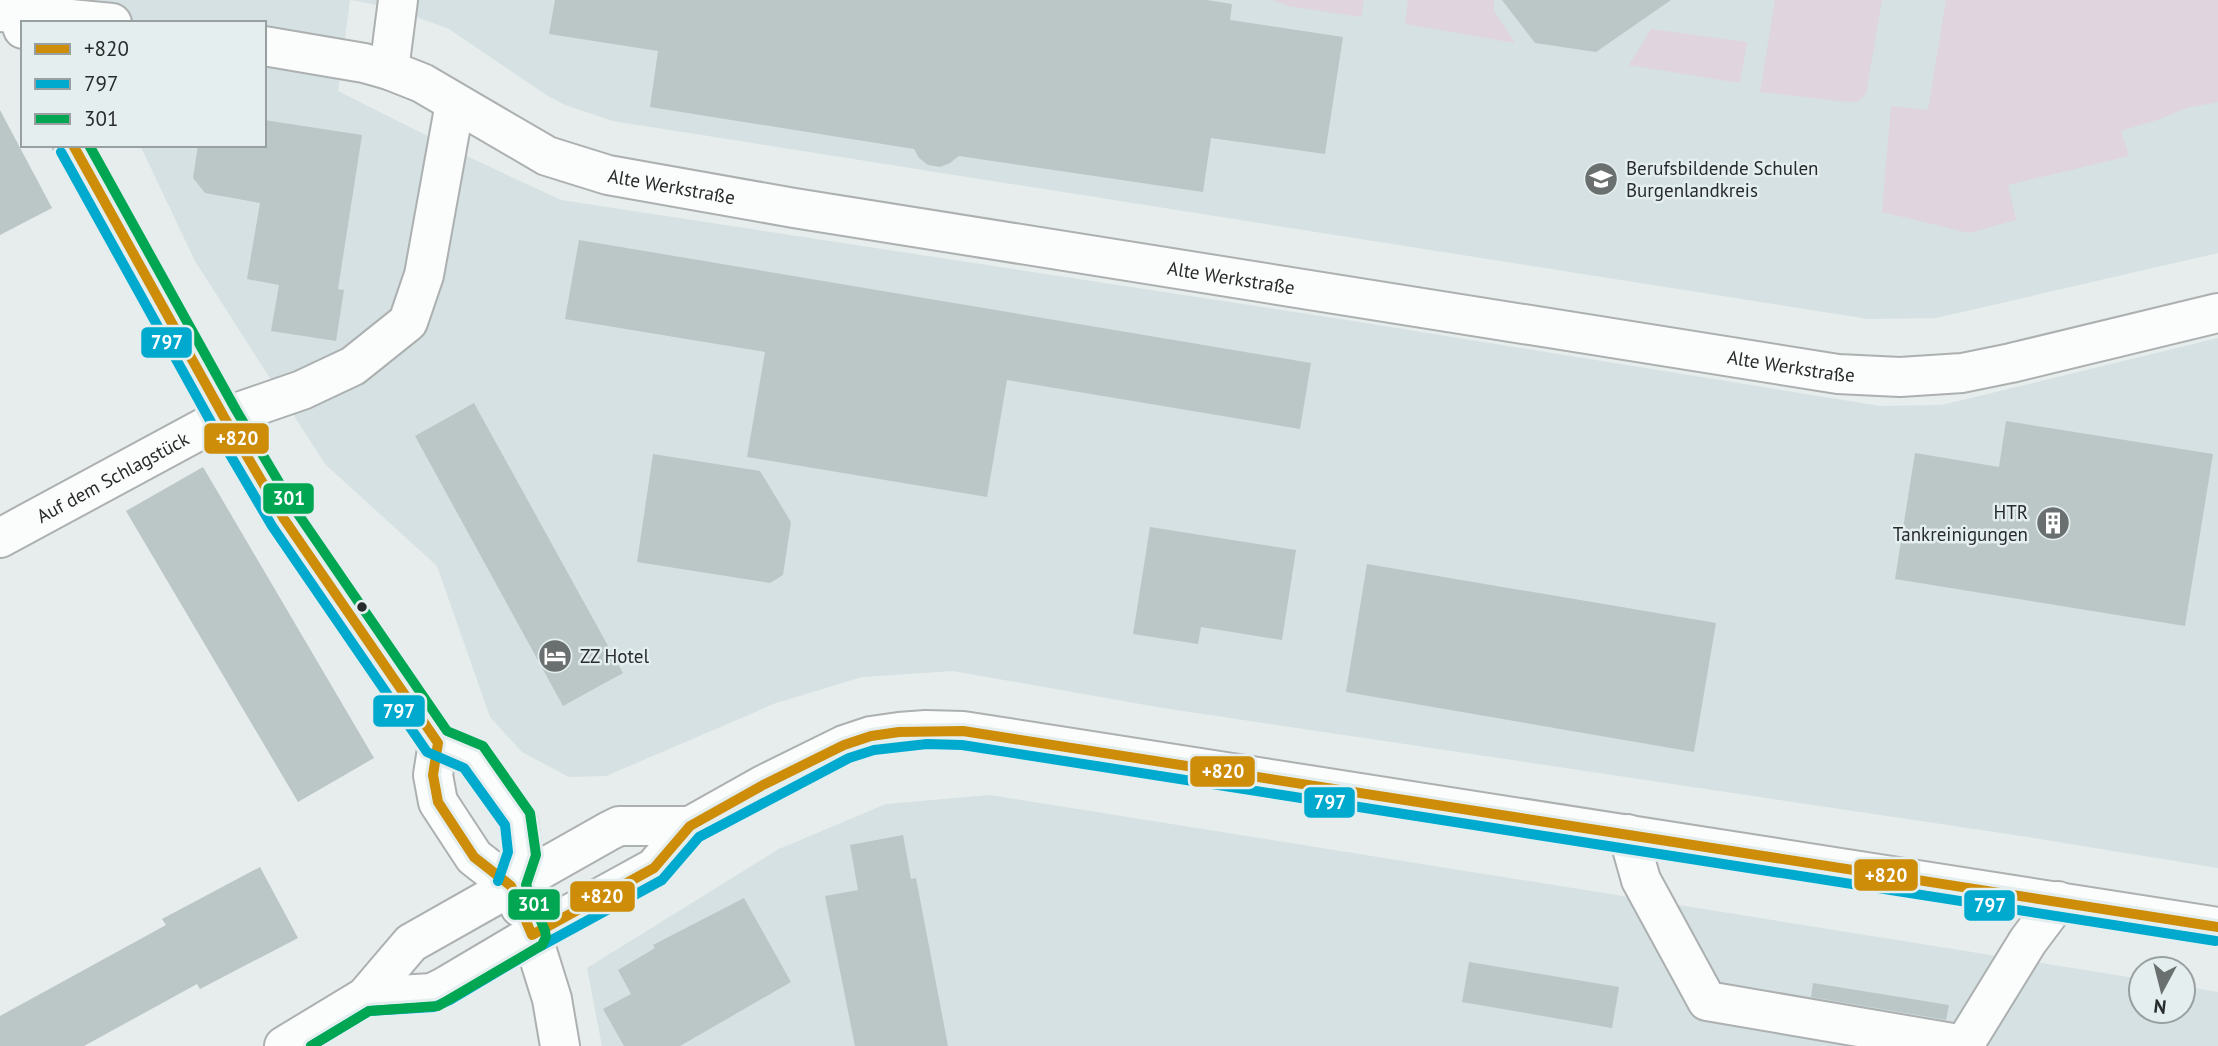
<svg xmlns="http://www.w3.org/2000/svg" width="2218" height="1046" font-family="'PT Sans',sans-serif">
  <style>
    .built { fill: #d5e1e2 }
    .green { fill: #e0d4de }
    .building { fill: #bbc6c7 }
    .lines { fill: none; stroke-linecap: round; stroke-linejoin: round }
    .minor-casing { stroke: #acb0b0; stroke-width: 42 }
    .major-casing { stroke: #acb0b0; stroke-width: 42 }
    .minor { stroke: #fbfcfc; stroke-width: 38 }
    .major { stroke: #fbfcfc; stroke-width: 38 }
    .bus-1-casing { stroke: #e4eeef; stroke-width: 16 }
    .bus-2-casing { stroke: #e4eeef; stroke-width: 16 }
    .bus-3-casing { stroke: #e4eeef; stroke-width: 16 }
    .bus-1 { stroke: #cd8d09; stroke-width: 10 }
    .bus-2 { stroke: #00a9ce; stroke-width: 10 }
    .bus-3 { stroke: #00a651; stroke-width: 10 }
    .bus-dot { fill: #272b2b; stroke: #e4eeef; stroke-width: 2.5 }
    .labels { text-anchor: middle; stroke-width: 5; stroke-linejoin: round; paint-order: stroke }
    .poi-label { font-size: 19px; fill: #272b2b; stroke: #e4eeef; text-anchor: start }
    .street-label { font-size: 19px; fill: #272b2b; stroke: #e4eeef }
    .line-badge { stroke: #e4eeef; stroke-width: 2.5 }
    .badge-label { font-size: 19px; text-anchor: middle; font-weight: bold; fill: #fff }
  </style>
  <rect width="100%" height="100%" fill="#e7ecec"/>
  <g class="built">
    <path d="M 70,0 L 350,0 L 338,91 L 477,161 L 561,200 L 1347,320 L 1880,406 L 1942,405 L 2218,338 L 2218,868 L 2015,835 L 1163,708 L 953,671 L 862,677 L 776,703 L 606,776 L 569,777 L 522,752 L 490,717 L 437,566 L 325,464 L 195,261 L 140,145 L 264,145 L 264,23 L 81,23 Z"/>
    <path d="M 352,0 L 2218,0 L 2218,253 L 1936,318 L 1868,319 L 613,121 L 565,105 L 548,96 L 449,29 L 392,8 Z"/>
    <path d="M 990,795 L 2141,979 L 2141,1011 L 2183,1011 L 2183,986 L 2218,992 L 2218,1046 L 602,1046 L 587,968 L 779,849 L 886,804 Z"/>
  </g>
  <g class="green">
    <path d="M 1272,0 L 1364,0 L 1361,17 L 1288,6 Z"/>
    <path d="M 1408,0 L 1494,0 L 1494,11 L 1515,43 L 1405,24 Z"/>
    <path d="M 1775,0 L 1882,0 L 1866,94 L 1859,101 L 1848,102 L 1760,92 Z"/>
    <path d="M 1946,0 L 2218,0 L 2218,102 L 2186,108 L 2160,119 L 2121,131 L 2129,156 L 2008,185 L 2016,220 L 1969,233 L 1882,212 L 1891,106 L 1928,110 Z"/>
    <path d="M 1651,29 L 1747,42 L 1740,83 L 1629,65 Z"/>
  </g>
  <g class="building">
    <path d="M 555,0 L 1207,0 L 1232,4 L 1230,20 L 1343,37 L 1325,154 L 1211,138 L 1203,192 L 959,156 L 950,163 L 940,167 L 928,165 L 919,158 L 914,149 L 650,107 L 658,51 L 549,34 Z"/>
    <path d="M 1502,0 L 1671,0 L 1596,52 L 1535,43 Z"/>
    <path d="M 0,110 L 52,208 L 0,235 Z"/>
    <path d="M 264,120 L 362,135 L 338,289 L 344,290 L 336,341 L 271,331 L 279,285 L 247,279 L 260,203 L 205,193 L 193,178 L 198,145 L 264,145 Z"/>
    <path d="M 579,240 L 1311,363 L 1300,429 L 1007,380 L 987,497 L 747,457 L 765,352 L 565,319 Z"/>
    <path d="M 474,403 L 623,673 L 563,706 L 415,436 Z"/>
    <path d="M 2006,421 L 2213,454 L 2185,626 L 1895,579 L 1915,453 L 1999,467 Z"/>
    <path d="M 653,454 L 760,471 L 791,522 L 783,575 L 770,583 L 637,562 Z"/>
    <path d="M 203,467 L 374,758 L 298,802 L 126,511 Z"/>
    <path d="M 1150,527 L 1296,550 L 1282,640 L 1201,627 L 1198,644 L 1133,634 Z"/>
    <path d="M 1367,564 L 1716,623 L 1694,752 L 1346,692 Z"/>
    <path d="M 903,835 L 911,879 L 916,878 L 948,1046 L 855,1046 L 825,896 L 858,890 L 850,845 Z"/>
    <path d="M 260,867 L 298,938 L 200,989 L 197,984 L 84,1046 L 0,1046 L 0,1016 L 166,925 L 162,919 Z"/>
    <path d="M 744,898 L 791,982 L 680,1046 L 624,1046 L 603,1009 L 631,994 L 618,970 L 655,948 L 653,945 Z"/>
    <path d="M 1469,962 L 1619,987 L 1612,1028 L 1462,1002 Z"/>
    <path d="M 1813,983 L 1949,1005 L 1946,1020 L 1811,997 Z"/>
  </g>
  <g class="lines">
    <g class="minor-casing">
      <g id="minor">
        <path d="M 0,12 L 112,23"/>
        <path id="s1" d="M 264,46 L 364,63 L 389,70 L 422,83 L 547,156 L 608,175 L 794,208 L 1838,374 L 1900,377 L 1962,373 L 2011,363 L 2218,313"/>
        <path d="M 389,70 L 398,0"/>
        <path id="s2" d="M 0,538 L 224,417 L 302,390 L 353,366 L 408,322 L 424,275 L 455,103"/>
        <path d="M 1628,834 L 1641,880 L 1707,1001 L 1964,1045 L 2028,941 L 2058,901"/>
        <path d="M 532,935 L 552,999 L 560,1046"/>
      </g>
    </g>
    <g class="major-casing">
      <g id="major">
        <path d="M 17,0 L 18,14 L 23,29"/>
        <path d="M 73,145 L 224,417 L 284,519 L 438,743 L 473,756 L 518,820 L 522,854 L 511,886"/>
        <path d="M 438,743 L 433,775 L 438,802 L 474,857 L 511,886 L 520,907"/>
        <path d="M 365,997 L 432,993 L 444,987 L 532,935 L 654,868 L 690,826 L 763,785 L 844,745 L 871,736 L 899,732 L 926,730 L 963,731 L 2218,927"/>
        <path d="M 284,1046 L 365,997 L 411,943 L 609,831 L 619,826 L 690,826"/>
      </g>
    </g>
    <use href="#minor" class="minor"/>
    <use href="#major" class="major"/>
    <g class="bus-1-casing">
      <path id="bus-1" d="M 73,145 L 224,417 L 284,519 L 438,743 L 433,775 L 438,802 L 474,857 L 511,886 L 532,935 L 654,868 L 690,826 L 763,785 L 844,745 L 871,736 L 899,732 L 963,731 L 2218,927"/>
    </g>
    <g class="bus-2-casing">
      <g id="bus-2">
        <path d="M 61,152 L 212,424 L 272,526 L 427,752 L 464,768 L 505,825 L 508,852 L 498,881"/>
        <path d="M 311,1046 L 369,1011 L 434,1007 L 450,1000 L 539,947 L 662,880 L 699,837 L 849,758 L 874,750 L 927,744 L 962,745 L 2216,941"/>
      </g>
    </g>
    <g class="bus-3-casing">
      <path id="bus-3" d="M 89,145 L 236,410 L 296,511 L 447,731 L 483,746 L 530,813 L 536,855 L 526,885 L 545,931 L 546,937 L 542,945 L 438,1006 L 369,1011 L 311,1046"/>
    </g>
    <use href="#bus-1" class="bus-1"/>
    <use href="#bus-2" class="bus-2"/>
    <use href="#bus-3" class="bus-3"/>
  </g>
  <defs>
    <g id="school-disc" transform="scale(1.75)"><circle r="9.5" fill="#6a6f6f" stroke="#e4eeef"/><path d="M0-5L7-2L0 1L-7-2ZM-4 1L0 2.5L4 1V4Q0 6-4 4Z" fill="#fff"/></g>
    <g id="building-disc" transform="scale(1.75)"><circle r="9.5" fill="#6a6f6f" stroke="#e4eeef"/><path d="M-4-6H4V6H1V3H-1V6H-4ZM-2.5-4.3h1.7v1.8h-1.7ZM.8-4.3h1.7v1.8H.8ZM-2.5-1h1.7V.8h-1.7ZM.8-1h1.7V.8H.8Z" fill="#fff"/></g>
    <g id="hotel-disc" transform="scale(1.75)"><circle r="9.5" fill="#6a6f6f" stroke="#e4eeef"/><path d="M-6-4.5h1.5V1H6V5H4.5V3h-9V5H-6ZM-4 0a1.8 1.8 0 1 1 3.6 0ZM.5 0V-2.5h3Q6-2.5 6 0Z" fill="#fff"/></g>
  </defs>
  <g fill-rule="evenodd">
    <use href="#school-disc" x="1601" y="179"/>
    <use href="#building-disc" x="2053" y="523"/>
    <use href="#hotel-disc" x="555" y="656"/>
  </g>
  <circle class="bus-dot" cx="362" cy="607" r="6"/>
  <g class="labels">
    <g class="poi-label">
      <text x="1626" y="175">Berufsbildende Schulen<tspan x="1626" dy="22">Burgenlandkreis</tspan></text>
      <text x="2028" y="519" text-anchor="end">HTR<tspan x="2028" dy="22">Tankreinigungen</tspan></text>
      <text x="580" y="663">ZZ Hotel</text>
    </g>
    <g class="street-label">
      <text dy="7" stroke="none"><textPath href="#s1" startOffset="436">Alte Werkstraße</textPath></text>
      <text dy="7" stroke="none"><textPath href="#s1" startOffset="1003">Alte Werkstraße</textPath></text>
      <text dy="7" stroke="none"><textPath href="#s1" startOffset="1570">Alte Werkstraße</textPath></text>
      <text dy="7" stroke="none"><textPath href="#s2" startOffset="128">Auf dem Schlagstück</textPath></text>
    </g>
  </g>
  <g class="line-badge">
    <rect x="140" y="326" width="53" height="33" rx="7" fill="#00a9ce"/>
    <rect x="203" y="422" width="67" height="33" rx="7" fill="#cd8d09"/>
    <rect x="262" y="482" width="53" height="33" rx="7" fill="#00a651"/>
    <rect x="372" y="694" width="54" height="34" rx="7" fill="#00a9ce"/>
    <rect x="1189" y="755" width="67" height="33" rx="7" fill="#cd8d09"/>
    <rect x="1303" y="786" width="53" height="33" rx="7" fill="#00a9ce"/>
    <rect x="1853" y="858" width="66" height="34" rx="7" fill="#cd8d09"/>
    <rect x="569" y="880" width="67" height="33" rx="7" fill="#cd8d09"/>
    <rect x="507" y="888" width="54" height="33" rx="7" fill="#00a651"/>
    <rect x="1963" y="889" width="53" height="33" rx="7" fill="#00a9ce"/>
  </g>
  <g class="badge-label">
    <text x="167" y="349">797</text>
    <text x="237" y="445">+820</text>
    <text x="289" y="505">301</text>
    <text x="399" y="718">797</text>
    <text x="1223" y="778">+820</text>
    <text x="1330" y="809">797</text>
    <text x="1886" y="882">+820</text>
    <text x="602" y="903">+820</text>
    <text x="534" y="911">301</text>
    <text x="1990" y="912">797</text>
  </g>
  <rect x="21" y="21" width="245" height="126" fill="#e4eeef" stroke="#98a0a1" stroke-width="2"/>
  <rect x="35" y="44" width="35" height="10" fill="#cd8d09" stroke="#98a0a1" stroke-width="2"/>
  <text x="84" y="56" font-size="21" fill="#272b2b">+820</text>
  <rect x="35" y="79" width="35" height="10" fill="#00a9ce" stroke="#98a0a1" stroke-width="2"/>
  <text x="84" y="91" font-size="21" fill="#272b2b">797</text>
  <rect x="35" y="114" width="35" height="10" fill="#00a651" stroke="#98a0a1" stroke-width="2"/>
  <text x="84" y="126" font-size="21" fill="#272b2b">301</text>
  <g transform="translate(2162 990) rotate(187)"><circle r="33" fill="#e4eeef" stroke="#98a0a1" stroke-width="2"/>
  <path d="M0-5L12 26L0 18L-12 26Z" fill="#6a6f6f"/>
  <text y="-10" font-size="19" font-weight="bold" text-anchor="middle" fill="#272b2b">N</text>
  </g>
</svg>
